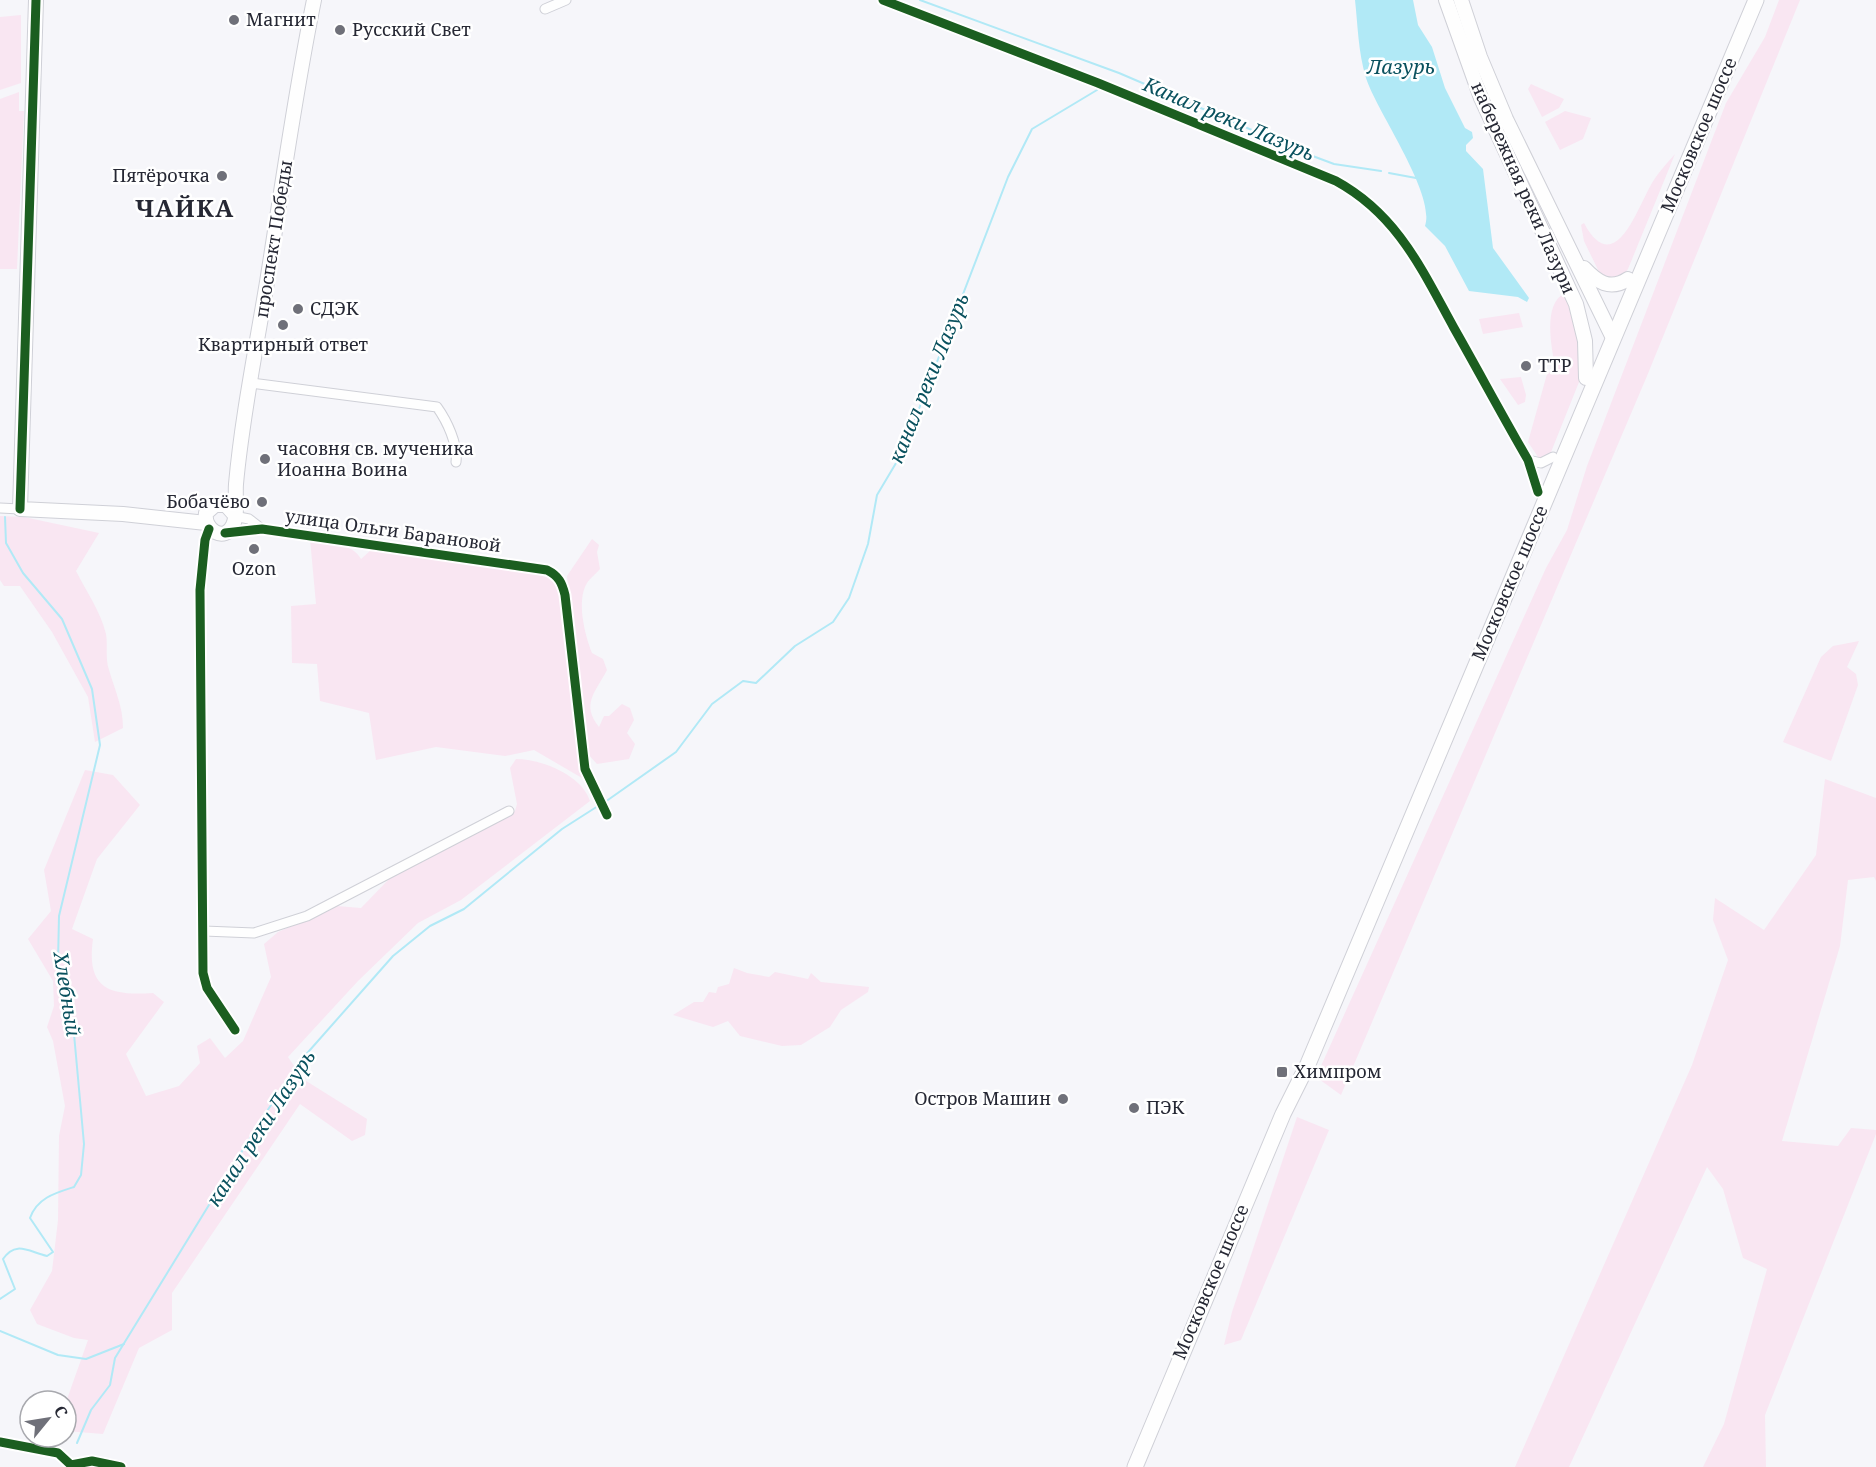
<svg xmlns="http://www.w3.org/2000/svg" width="1876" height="1467" font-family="'Noto Serif',serif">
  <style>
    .green { fill: #f9e6f2 }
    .water { fill: #b1e9f6 }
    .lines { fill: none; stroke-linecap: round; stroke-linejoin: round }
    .stream { stroke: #b1e9f6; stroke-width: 2 }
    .street-casing { stroke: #cfd0d7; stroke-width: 11 }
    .secondary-casing { stroke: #cfd0d7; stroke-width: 16 }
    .primary-casing { stroke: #cfd0d7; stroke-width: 17 }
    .street { stroke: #fefefe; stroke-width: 9 }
    .secondary { stroke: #fefefe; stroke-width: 14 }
    .primary { stroke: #fefefe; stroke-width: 15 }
    .cycleway-casing { stroke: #fff; stroke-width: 13 }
    .cycleway { stroke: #1b5e20; stroke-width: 9 }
    .poi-dot { fill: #6f7079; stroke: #fff; stroke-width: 2 }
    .labels { text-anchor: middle; stroke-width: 5; stroke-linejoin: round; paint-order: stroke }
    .poi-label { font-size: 18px; fill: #262834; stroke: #fff; text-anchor: start }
    .street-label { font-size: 18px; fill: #262834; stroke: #fff }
    .water-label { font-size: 20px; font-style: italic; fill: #09515e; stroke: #fff }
    .district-label { font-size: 24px; font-weight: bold; letter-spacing: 1.5px; fill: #262834; stroke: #fff }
  </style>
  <rect width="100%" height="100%" fill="#f6f6fa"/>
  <g class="green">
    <path d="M 1779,0 L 1800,0 L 1647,376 L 1341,1095 L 1316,1077 L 1546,568 L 1567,530 L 1587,466 L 1726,103 L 1765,37 Z"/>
    <path d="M 21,15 L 21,83 L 0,90 L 0,17 Z"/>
    <path d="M 1531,84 L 1564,99 L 1559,108 L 1542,117 L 1528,89 Z"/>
    <path d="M 19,92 L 19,111 L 24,111 L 17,269 L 0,269 L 0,99 Z"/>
    <path d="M 1565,111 L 1591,118 L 1583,139 L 1560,150 L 1545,122 Z"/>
    <path d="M 1675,154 L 1628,269 C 1620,281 1614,279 1601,276 L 1584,241 L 1581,225 L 1584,223 C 1615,281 1638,206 1652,183 C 1658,173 1667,163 1675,154 Z"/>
    <path d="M 1565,293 L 1578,333 L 1583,372 L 1551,452 L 1545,459 L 1540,460 L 1528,442 L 1547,374 L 1555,367 C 1552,348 1542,304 1565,293 Z"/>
    <path d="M 1519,313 L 1523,327 L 1483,334 L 1479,319 Z"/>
    <path d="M 1521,377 L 1526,395 L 1525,402 L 1518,405 L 1500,379 Z"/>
    <path d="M 0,516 L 24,517 L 99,533 L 76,571 C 86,591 101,612 106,634 C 108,645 105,658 109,670 C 115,691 123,706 123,728 L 95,742 L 88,697 L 52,632 L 20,586 L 4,586 L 0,580 Z"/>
    <path d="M 310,539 C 326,542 353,543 361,559 L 371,550 L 400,551 L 528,572 L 550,578 L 561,591 L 582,778 L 534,750 L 505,756 L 436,747 L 376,760 L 369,713 L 320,701 L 317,664 L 292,663 L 291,606 L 316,604 Z"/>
    <path d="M 592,539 L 599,545 L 597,552 L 600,569 C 596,574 590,578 587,583 C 576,601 585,635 592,653 L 603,659 L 607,670 C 595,693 581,704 599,727 L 604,716 L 609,716 L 622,704 L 630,708 L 634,720 L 627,733 L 635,744 L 629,759 L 597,764 L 587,753 L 567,576 Z"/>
    <path d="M 1859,641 L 1847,667 L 1856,674 L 1858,685 L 1831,761 L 1783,742 L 1821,657 L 1833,646 Z"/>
    <path d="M 516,759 C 541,759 582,775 590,801 L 461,900 L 418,923 L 358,981 L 288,1057 L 303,1079 L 367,1119 L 365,1135 L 352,1141 L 300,1104 L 172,1293 L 172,1330 L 139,1348 L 103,1434 L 66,1431 L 66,1402 L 88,1340 L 74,1338 L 37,1324 L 30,1310 L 52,1271 L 58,1220 L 59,1136 L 65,1106 L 53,1041 L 47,1027 L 54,1006 L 53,981 L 28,939 L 51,911 L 44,870 L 85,770 L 113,775 L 140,805 L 97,859 L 72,929 L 93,939 C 86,989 109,996 153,993 L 164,1002 L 126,1054 L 146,1096 L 179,1086 L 200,1063 L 197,1046 L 210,1038 L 225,1058 L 243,1041 L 271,977 L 264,944 L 278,932 L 337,906 L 361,908 L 392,876 L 515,811 L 517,804 L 510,768 Z"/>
    <path d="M 1825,779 L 1876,798 L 1876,881 L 1874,877 L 1848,880 L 1840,946 L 1782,1141 L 1838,1146 L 1851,1128 L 1876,1130 L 1876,1134 L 1765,1415 L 1766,1467 L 1703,1467 L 1724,1424 L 1767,1269 L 1743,1258 L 1723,1189 L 1707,1167 L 1569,1467 L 1515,1467 L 1692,1065 L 1728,960 L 1713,920 L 1715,898 L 1764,930 L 1816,855 Z"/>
    <path d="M 734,968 L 747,973 L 769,977 L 775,972 L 808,979 L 811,973 L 821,982 L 869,987 L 868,992 L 841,1010 L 830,1027 L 801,1045 L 782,1046 L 740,1036 L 728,1021 L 713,1027 L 673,1015 L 694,1002 L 703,1002 L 709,992 L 716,993 L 718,987 L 729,984 Z"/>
    <path d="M 1297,1117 L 1329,1130 L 1241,1340 L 1224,1345 L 1232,1312 Z"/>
  </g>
  <path class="water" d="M 1355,0 L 1413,0 L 1418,25 L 1432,47 L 1445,88 L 1465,128 L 1472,132 L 1473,138 L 1466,145 L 1466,151 L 1483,169 L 1493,248 L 1529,298 L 1527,302 L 1518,297 L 1469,291 L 1445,246 L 1425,226 C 1436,194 1377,112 1366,78 C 1358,51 1358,27 1355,0 Z"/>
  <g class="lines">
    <g class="stream">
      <path d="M 920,0 L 1119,73 L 1310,155 L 1334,164 L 1381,171"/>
      <path d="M 1389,173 L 1416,178"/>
      <path d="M 605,802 L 676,752 L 712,704 L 743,681 L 756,683 L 795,646 L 833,622 L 849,598 L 868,544 L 877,495 L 902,453 L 1008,177 L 1032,129 L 1097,90"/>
      <path d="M 0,1299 L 15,1289 L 3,1259 C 16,1240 29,1252 47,1256 L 53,1252 L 30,1218 C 37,1198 55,1193 74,1187 L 81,1175 L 84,1144 L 74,1034 L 58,962 L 59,916 L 100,745 L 92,689 L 62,619 L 23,573 L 6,543 L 5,517"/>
      <path d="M 0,1331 L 58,1355 L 86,1359 L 124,1344"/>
      <path d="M 77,1443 L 91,1410 L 110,1385 L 115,1358 L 263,1117 L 302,1059 L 393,956 L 430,926 L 464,909 L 562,829 L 598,806"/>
    </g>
    <g class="street-casing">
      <g id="street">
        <path d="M 883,0 L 1098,83 L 1336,181 C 1398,215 1422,270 1454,328 C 1479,372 1503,417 1528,460 L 1538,492"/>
        <path d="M 545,9 L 566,0"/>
        <path d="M 251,383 L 437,407 C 447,421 458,444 456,462"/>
        <path d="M 1528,460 L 1541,463 L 1553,457"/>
        <path d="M 0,508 L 20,509"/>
        <path d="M 234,516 L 249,519 L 262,529"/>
        <path d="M 209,529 L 205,540 L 200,590 L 203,973 L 207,988 L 235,1030"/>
        <path d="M 226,533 L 262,529 L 547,570 C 559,576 562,583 565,595 L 585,769 L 607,815"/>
        <path d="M 204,931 L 254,933 L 307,916 L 509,811"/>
        <path d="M 0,1442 L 58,1453 L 71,1465 L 92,1461 L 121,1467"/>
      </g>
    </g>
    <g class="secondary-casing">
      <g id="secondary">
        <path d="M 36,0 L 20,509 L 123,514 L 206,523"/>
        <path d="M 1446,0 L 1481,98 L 1576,304 L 1585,341 L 1586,378"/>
        <path d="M 1461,0 L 1480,57 L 1506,119 L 1613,338"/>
        <path d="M 1584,268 C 1597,282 1610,291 1628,279"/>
        <path d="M 234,514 L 226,505 L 215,505 L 206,513 C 203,530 225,543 233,525 C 238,515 235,496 236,484 C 242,417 256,349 267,282 C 282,188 295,93 314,0"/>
      </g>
    </g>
    <g class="primary-casing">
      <path id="primary" d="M 1135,1467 L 1283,1114 L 1308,1064 L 1756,0"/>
    </g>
    <use href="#street" class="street"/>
    <use href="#secondary" class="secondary"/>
    <use href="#primary" class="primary"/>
    <g class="cycleway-casing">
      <g id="cycleway">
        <path d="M 883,0 L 1098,83 L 1336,181 C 1398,215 1422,270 1454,328 C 1479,372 1503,417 1528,460 L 1538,492"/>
        <path d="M 20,509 L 36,0"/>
        <path d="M 209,529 L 205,540 L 200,590 L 203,973 L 207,988 L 235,1030"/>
        <path d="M 225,533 L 262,529 L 547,570 C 559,576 562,583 565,595 L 585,769 L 607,815"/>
        <path d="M 0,1442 L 58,1453 L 71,1465 L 92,1461 L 121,1467"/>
      </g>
    </g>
    <use href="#cycleway" class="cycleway"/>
  </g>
  <g class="poi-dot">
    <circle cx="234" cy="20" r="6"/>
    <circle cx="340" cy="30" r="6"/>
    <circle cx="222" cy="176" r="6"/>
    <circle cx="298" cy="309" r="6"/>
    <circle cx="283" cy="325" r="6"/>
    <circle cx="1526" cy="366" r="6"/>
    <circle cx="265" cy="459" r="6"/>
    <circle cx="262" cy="502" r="6"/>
    <circle cx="254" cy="549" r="6"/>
    <rect x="1276" y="1066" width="12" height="12" rx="3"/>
    <circle cx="1063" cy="1099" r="6"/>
    <circle cx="1134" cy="1108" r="6"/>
  </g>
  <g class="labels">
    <g class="poi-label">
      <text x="246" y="26">Магнит</text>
      <text x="352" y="36">Русский Свет</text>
      <text x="210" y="182" text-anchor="end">Пятёрочка</text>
      <text x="310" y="315">СДЭК</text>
      <text x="283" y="351" text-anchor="middle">Квартирный ответ</text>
      <text x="1538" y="372">ТТР</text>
      <text x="277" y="455">часовня св. мученика<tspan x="277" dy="21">Иоанна Воина</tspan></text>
      <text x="250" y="508" text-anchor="end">Бобачёво</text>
      <text x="254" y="575" text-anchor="middle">Ozon</text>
      <text x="1294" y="1078">Химпром</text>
      <text x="1051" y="1105" text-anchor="end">Остров Машин</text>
      <text x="1146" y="1114">ПЭК</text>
    </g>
    <g class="street-label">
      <text transform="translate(1699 135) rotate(-67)" y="6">Московское шоссе</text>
      <text transform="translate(1523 188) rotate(66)" y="6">набережная реки Лазури</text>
      <text transform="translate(274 239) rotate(-81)" y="6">проспект Победы</text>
      <text transform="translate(393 531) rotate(8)" y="6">улица Ольги Барановой</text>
      <text transform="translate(1510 583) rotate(-67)" y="6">Московское шоссе</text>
      <text transform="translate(1211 1282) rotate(-67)" y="6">Московское шоссе</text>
    </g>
    <g class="water-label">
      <text x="1401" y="74">Лазурь</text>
      <text transform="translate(1229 119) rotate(23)" y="7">Канал реки Лазурь</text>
      <text transform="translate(929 378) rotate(-68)" y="7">канал реки Лазурь</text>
      <text transform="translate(67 994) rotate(81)" y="7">Хлебный</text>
      <text transform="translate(261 1128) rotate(-57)" y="7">канал реки Лазурь</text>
    </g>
    <g class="district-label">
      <text x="185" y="217">ЧАЙКА</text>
    </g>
  </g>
  <g transform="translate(48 1419) rotate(60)"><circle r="28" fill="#ffffff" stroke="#a8a9ae" stroke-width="1.5"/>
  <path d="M0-4.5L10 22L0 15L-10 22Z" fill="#6f7079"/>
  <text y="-9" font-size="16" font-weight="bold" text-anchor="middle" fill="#262834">С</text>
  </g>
</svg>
